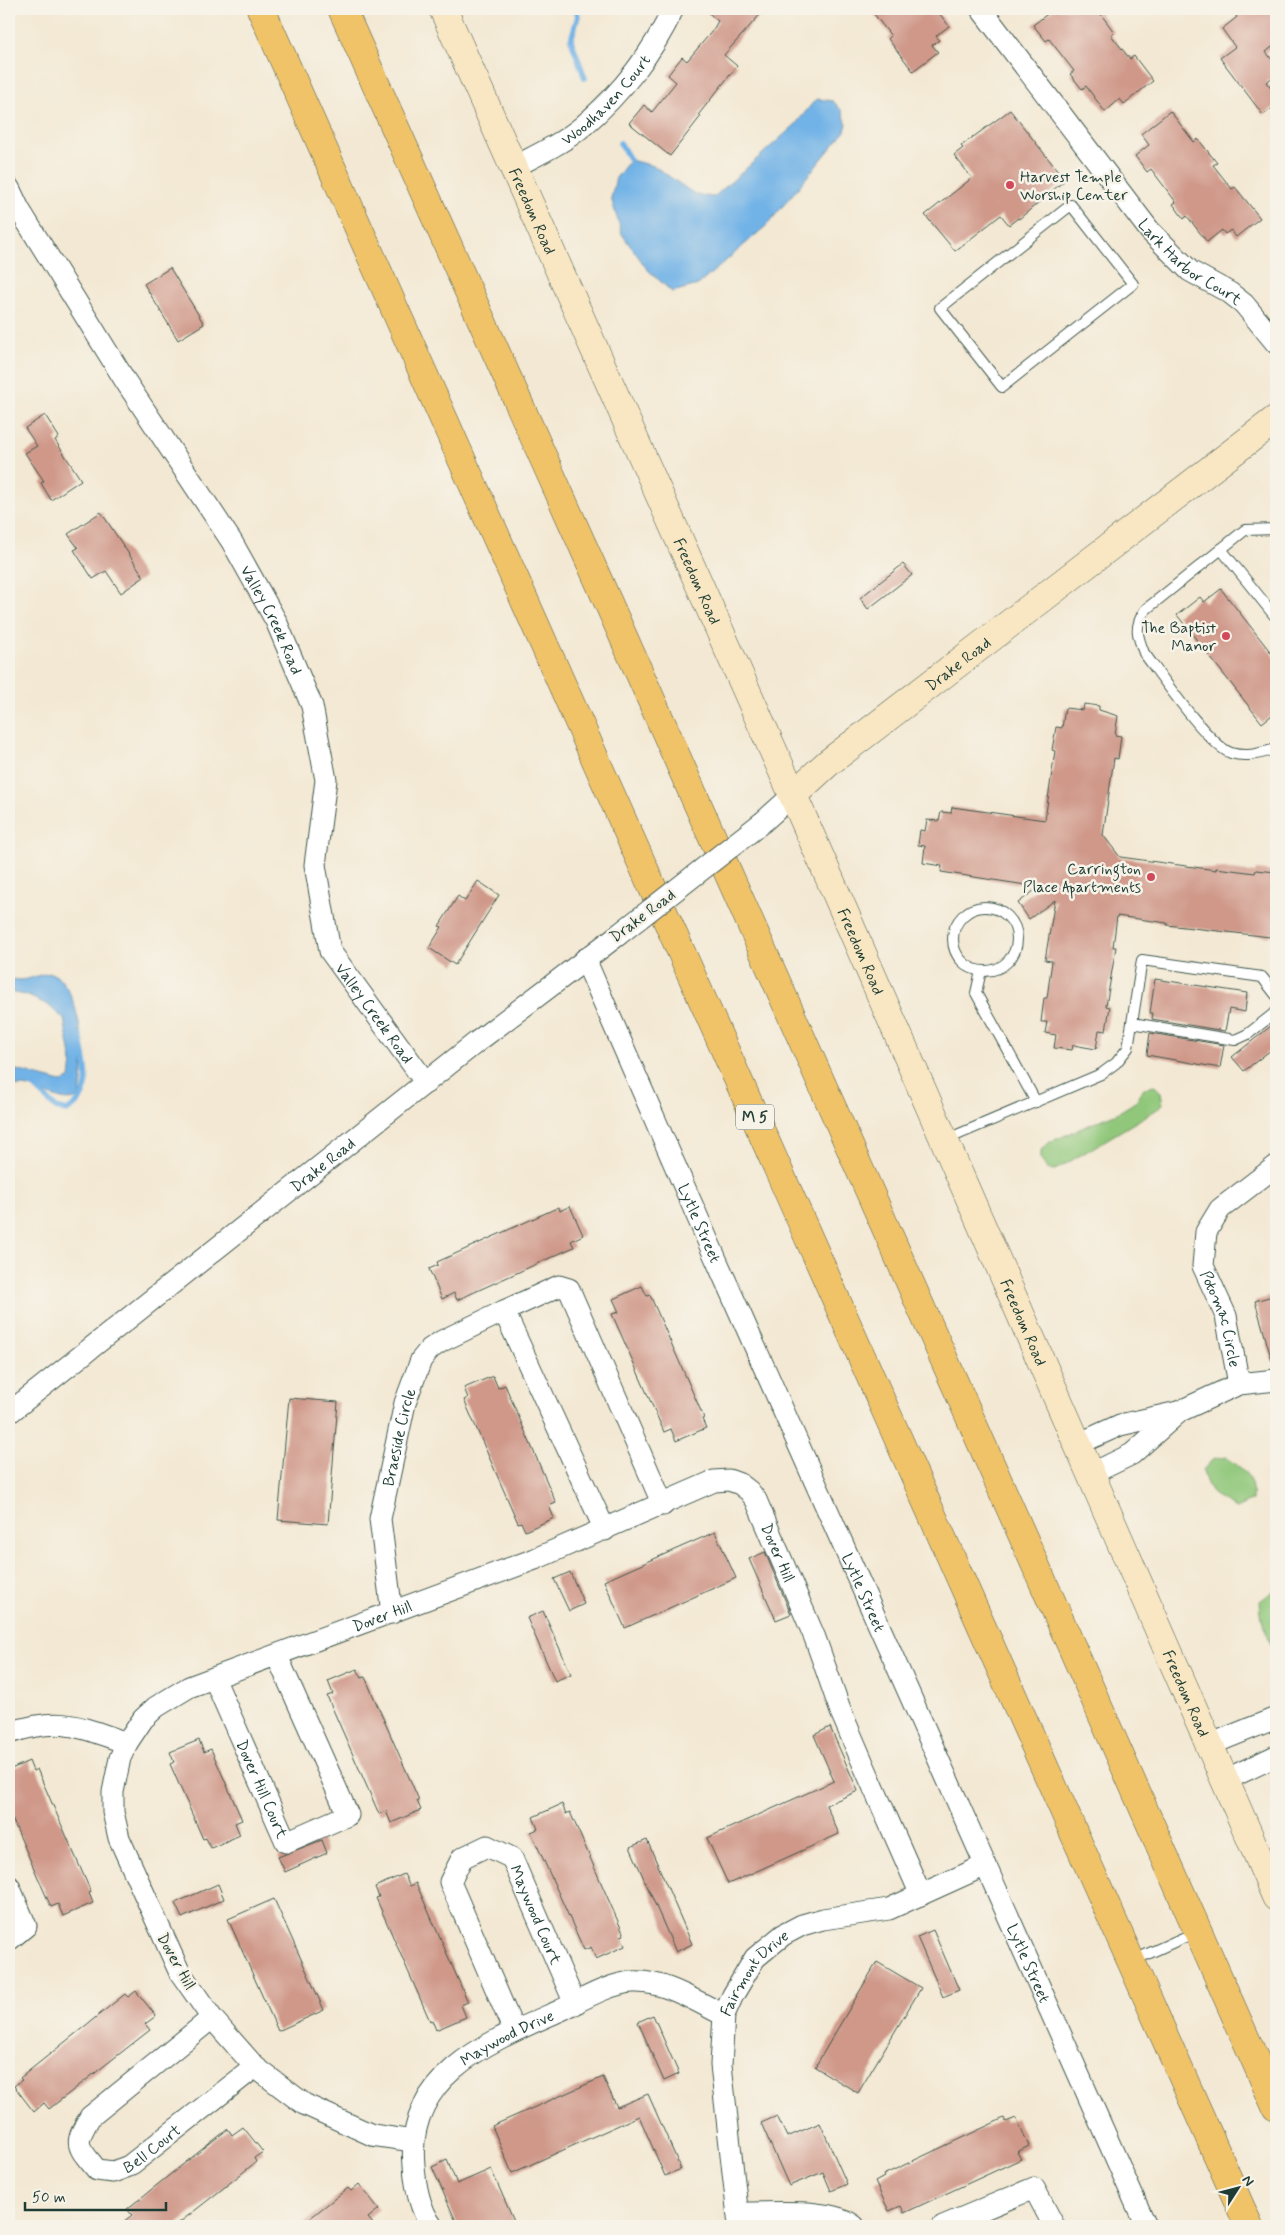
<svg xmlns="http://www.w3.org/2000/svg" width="1285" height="2235" font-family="Mynerve,sans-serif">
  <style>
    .green { fill: #90c77a; stroke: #588257 }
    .water { fill: #72b3e7; stroke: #48788e }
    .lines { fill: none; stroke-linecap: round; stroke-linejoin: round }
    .stream { stroke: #72b3e7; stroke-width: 5.5 }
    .building { fill: #cf9889 }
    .lane-casing { stroke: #3f574c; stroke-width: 12 }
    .street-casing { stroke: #3f574c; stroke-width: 23 }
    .secondary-casing { stroke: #3f574c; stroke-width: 29 }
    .highway-casing { stroke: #3f574c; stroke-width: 29 }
    .lane { stroke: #fff; stroke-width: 10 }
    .street { stroke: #fff; stroke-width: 21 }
    .secondary { stroke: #f9e7c3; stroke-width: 28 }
    .highway { stroke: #f1c369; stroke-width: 28 }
    .street-bridge-casing { stroke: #3f574c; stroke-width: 23; stroke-linecap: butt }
    .street-bridge { stroke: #fff; stroke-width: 21 }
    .poi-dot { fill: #d1495b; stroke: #f7f3e8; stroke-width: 2 }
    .labels { text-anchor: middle; stroke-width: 5; stroke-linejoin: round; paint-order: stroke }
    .shield { fill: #f7f3e8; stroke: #60746a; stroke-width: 1 }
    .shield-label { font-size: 15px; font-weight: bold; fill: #1f3d34 }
    .street-label { font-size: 16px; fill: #1f3d34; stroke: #f7f3e8 }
    .poi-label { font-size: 16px; fill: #1f3d34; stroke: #f7f3e8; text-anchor: end }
  </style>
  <rect width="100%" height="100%" fill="#f7f3e8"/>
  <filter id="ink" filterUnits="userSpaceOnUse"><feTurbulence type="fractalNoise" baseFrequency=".02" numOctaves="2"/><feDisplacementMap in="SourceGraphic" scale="10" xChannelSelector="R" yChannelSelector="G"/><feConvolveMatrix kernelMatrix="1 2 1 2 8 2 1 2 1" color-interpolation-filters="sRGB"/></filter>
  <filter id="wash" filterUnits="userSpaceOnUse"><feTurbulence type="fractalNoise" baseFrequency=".0096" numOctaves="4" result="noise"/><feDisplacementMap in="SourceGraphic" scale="20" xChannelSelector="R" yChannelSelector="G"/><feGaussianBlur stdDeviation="1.12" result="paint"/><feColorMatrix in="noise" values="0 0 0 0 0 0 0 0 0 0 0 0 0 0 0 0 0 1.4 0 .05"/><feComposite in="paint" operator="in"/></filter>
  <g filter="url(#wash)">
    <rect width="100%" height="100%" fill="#f3e8d3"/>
    <g class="green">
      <path d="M 1154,1085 L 1161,1092 L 1163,1104 L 1156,1110 L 1064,1165 L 1055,1170 L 1047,1169 L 1041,1159 L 1041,1150 L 1050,1142 L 1119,1112 L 1137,1101 C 1140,1091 1144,1087 1154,1085 Z"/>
      <path d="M 1226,1457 C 1244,1470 1254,1476 1252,1500 L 1236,1508 C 1216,1498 1207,1492 1203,1470 L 1212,1460 Z"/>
      <path d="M 1276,1589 L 1276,1652 C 1265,1637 1261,1620 1260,1601 Z"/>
    </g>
    <g class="water">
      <path d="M 816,99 L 833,101 L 842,111 L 847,124 L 845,131 L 767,225 L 698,285 L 672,292 L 647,269 L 622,234 L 611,198 L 616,178 L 630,160 L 654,166 L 696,195 L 714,197 L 795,125 Z"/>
      <path d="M 51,973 C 83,986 87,1069 79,1097 C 65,1106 44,1091 29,1087 C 23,1085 16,1087 9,1086 L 9,1068 L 61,1082 L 70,1079 L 72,1061 L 64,1019 L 48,1005 L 26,995 L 9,992 L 9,978 C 25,984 36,974 51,973 Z"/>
    </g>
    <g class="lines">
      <g class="stream">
        <path d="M 576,9 L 578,16 L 571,40 L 585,78"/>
        <path d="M 620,143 L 630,160"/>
        <path d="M 33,1085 L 56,1108 L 67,1111 C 97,1093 85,1064 80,1035"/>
      </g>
    </g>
    <g id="blocks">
      <g class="building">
        <path d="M 704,9 L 765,9 L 724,55 L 737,66 L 699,114 L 701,116 L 670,156 L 629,123 L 644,105 L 652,112 L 676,82 L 668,75 L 682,57 L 687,61 L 713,30 L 718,21 Z"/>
        <path d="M 870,9 L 936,9 L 949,26 L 936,36 L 939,40 L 932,45 L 938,52 L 913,71 L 888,39 L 891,36 Z"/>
        <path d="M 1054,9 L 1097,9 L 1114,32 L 1111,35 L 1130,59 L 1134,56 L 1153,81 L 1124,104 L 1120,99 L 1105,112 L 1086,86 L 1082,89 L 1070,74 L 1074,71 L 1049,39 L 1046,41 L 1033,25 Z"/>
        <path d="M 1231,9 L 1276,9 L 1276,44 L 1266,52 L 1276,65 L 1276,75 L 1266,82 L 1276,95 L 1276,106 L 1263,115 L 1220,58 L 1235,47 L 1222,29 L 1237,17 Z"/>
        <path d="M 1010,110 L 1065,180 L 1019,219 L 1018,218 L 1009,225 L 1001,215 L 955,251 L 925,215 L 972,178 L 954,155 L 963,148 L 961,146 Z"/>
        <path d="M 1170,111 L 1194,142 L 1198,139 L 1217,163 L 1213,165 L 1232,189 L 1235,187 L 1260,218 L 1236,237 L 1231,230 L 1225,234 L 1222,230 L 1207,242 L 1187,216 L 1184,219 L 1173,204 L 1176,202 L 1151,169 L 1147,172 L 1135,156 L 1149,145 L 1141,134 Z"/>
        <path d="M 170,268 L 204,324 L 178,340 L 144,284 Z"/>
        <path d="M 45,415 L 59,437 L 55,440 L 81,480 L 51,500 L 41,483 L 44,481 L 25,453 L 37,446 L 25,428 Z"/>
        <path d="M 101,512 L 144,577 L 121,593 L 106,571 L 93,579 L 74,550 L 78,548 L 68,534 Z"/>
        <path d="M 903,564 L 912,575 L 868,609 L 860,598 Z"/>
        <path d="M 1221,589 L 1276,659 L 1276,712 L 1262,723 L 1177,615 L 1200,597 L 1204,602 Z"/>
        <path d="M 1084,704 L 1099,706 L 1099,710 L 1118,716 L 1115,735 L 1121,736 L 1118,759 L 1114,758 L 1103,835 L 1120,857 L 1216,870 L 1216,868 L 1255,873 L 1256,870 L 1276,872 L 1276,932 L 1271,932 L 1270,937 L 1167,925 L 1167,923 L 1117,916 L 1113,947 L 1116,947 L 1106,1006 L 1110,1007 L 1106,1031 L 1099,1030 L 1096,1049 L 1073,1045 L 1072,1050 L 1054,1048 L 1056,1035 L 1045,1033 L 1047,1022 L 1041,1022 L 1044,998 L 1047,998 L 1052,961 L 1045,960 L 1055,900 L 1029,919 L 1018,903 L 1039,887 L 941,872 L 942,866 L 923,863 L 925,846 L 918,845 L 920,830 L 925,831 L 927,820 L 939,821 L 941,812 L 951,813 L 952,807 L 1045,820 L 1055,751 L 1052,750 L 1056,727 L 1062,728 L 1065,708 L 1083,710 Z"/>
        <path d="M 478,881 L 499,895 L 455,965 L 429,948 L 442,927 L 439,926 L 458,896 L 465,901 Z"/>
        <path d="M 1155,979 L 1247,993 L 1245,1012 L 1229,1009 L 1225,1031 L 1152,1019 L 1153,1013 L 1150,1013 Z"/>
        <path d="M 1276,1022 L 1276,1046 L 1244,1071 L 1232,1057 Z"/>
        <path d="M 1150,1033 L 1224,1045 L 1220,1068 L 1147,1055 Z"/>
        <path d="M 570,1206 L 583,1235 L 571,1241 L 574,1247 L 457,1300 L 454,1293 L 442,1299 L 429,1269 L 438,1265 L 437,1262 L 559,1207 L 560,1211 Z"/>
        <path d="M 642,1286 L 647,1296 L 650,1295 L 704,1418 L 702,1419 L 706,1428 L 676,1441 L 671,1429 L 664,1432 L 612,1314 L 619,1312 L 613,1299 Z"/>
        <path d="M 1276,1295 L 1276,1360 L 1272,1361 L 1255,1301 Z"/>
        <path d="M 493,1376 L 498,1388 L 505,1385 L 556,1503 L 549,1506 L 554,1518 L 525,1531 L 521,1522 L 518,1523 L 464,1400 L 468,1398 L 464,1388 Z"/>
        <path d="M 289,1398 L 338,1402 L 328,1524 L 278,1520 Z"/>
        <path d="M 715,1532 L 736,1578 L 625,1628 L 604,1581 Z"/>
        <path d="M 765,1552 L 791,1614 L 776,1620 L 749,1559 Z"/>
        <path d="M 570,1572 L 584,1604 L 569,1611 L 554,1579 Z"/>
        <path d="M 543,1611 L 571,1674 L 555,1681 L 527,1618 Z"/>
        <path d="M 357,1669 L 362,1678 L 365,1677 L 419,1800 L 417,1801 L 421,1810 L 391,1823 L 386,1811 L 379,1814 L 327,1696 L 333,1694 L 328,1681 Z"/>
        <path d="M 830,1727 L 858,1791 L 826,1805 L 839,1834 L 728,1884 L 707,1838 L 834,1781 L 814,1735 Z"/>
        <path d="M 199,1740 L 204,1752 L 211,1749 L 242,1820 L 235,1823 L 240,1835 L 211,1848 L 206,1838 L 203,1839 L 170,1764 L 174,1762 L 170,1752 Z"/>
        <path d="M 29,1761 L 33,1771 L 37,1769 L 91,1892 L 89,1893 L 93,1903 L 63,1916 L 58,1904 L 51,1907 L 9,1812 L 9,1770 Z"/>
        <path d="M 562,1804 L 566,1814 L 570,1812 L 624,1935 L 621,1936 L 625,1946 L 596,1959 L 591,1947 L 584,1950 L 531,1832 L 538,1829 L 533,1817 Z"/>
        <path d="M 322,1840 L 327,1853 L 285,1872 L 278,1857 Z"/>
        <path d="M 647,1840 L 692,1944 L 676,1952 L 630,1847 Z"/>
        <path d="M 404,1874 L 410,1886 L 416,1883 L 468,2002 L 461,2005 L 466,2017 L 436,2030 L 432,2020 L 430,2021 L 376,1898 L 379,1897 L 375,1887 Z"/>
        <path d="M 218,1884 L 224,1899 L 182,1918 L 175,1903 Z"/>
        <path d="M 274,1899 L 324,2010 L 278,2031 L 228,1919 Z"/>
        <path d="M 933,1930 L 959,1990 L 943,1997 L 917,1937 Z"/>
        <path d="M 877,1962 L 921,1988 L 858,2093 L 815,2067 Z"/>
        <path d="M 136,1991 L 156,2016 L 145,2024 L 150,2030 L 49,2109 L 44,2103 L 34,2112 L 14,2086 L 22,2080 L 20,2078 L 125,1994 L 128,1997 Z"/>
        <path d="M 653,2015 L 679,2074 L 664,2081 L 638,2022 Z"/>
        <path d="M 603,2077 L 617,2107 L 648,2094 L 681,2169 L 665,2176 L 639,2116 L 512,2173 L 492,2126 Z"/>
        <path d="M 777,2116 L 787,2137 L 820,2123 L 847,2184 L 831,2191 L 823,2172 L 789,2186 L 761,2123 Z"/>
        <path d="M 1004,2118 L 1006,2122 L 1016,2118 L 1029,2146 L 1017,2152 L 1021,2159 L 904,2213 L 901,2206 L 889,2211 L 875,2182 L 884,2177 L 883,2175 Z"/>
        <path d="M 243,2127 L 263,2152 L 254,2158 L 256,2162 L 216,2194 L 175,2226 L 118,2226 L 132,2215 L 127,2209 L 167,2177 L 228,2129 L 232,2135 Z"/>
        <path d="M 447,2160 L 457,2184 L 491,2169 L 516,2226 L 458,2226 L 432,2167 Z"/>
        <path d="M 359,2184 L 379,2209 L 368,2218 L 375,2226 L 300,2226 L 348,2188 L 351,2191 Z"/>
      </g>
    </g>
  </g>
  <g filter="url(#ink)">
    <use href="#blocks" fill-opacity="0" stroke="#3f574c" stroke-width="1"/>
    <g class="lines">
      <g class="lane-casing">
        <g id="lane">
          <path d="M 1071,205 L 1133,284 L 1002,387 L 940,308 Z"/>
          <path d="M 1276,529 L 1245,530 L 1145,610 C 1134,627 1137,635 1144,653 C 1160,674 1209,746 1231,753 C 1247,758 1261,753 1276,749"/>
          <path d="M 1221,549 L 1274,615 L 1276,615"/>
          <circle cx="985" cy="939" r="32"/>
          <path d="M 981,971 L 976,993 L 1036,1102"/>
          <path d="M 1132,1023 L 1235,1040 L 1248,1034 L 1276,1012"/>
          <path d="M 945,1140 L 1101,1074 L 1116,1063 L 1128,1048 L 1142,960 L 1262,977 L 1276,995"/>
          <path d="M 1132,1961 L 1196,1932"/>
        </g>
      </g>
      <g class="street-casing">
        <g id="street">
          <path id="s1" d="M 981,9 L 1150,231 L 1190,271 L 1230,293 L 1244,304 L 1276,343"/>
          <path id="s2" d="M 514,167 C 537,155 563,143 583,126 C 620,94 653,53 673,9"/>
          <path id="s3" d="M 9,188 L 19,209 L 126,382 L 232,542 L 276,621 L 312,706 L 326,780 L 315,865 L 330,951 L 426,1083"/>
          <path d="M 764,821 L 793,795"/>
          <path id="s4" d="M 585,959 L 711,1248 L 1146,2226"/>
          <path id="s5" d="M 1276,1166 L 1220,1209 L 1206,1232 L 1203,1266 L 1226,1316 L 1239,1384 L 1276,1380"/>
          <path d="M 504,1311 L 559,1286 L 569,1289 L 663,1505"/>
          <path id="s6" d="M 9,1413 L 478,1041 L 618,935"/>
          <path d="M 1078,1444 L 1120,1425 L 1178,1412 L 1239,1384"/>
          <path d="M 1091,1474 L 1132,1454 L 1178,1413"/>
          <path id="s7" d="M 392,1613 L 380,1519 L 405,1403 L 421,1360 L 430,1349 L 442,1341 L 504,1311 L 605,1530"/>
          <path id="s8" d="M 214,1678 L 286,1842 L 348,1815 L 277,1656"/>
          <path d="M 9,1733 C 61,1716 77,1726 127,1743"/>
          <path d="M 1209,1745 L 1276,1718"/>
          <path d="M 1225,1780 L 1276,1756"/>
          <path d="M 9,1886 L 26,1926 L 9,1940"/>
          <path id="s9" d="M 212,2018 L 90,2117 C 73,2146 77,2145 97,2170 L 113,2172 L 129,2166 L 255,2067"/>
          <path id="s10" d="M 514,2031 L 450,1882 L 462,1858 L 487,1846 L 512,1858 L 575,2004"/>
          <path id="s11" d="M 413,2141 L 372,2135 L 304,2104 L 255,2067 L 212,2018 L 179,1971 L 119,1838 L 113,1812 L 113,1792 L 120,1758 L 127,1743 L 143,1719 L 156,1707 L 189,1687 L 535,1559 L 714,1481 L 729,1480 L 740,1484 L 749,1491 L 756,1500 L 815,1638 L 841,1712 L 865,1768 L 921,1895"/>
          <path d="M 738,2213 C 769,2214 832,2207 854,2226"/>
          <path id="s12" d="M 432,2226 C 420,2210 415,2185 414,2165 C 405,2074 491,2041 559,2011 C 580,2001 610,1983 633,1982 C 664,1980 697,2002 724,2015"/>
          <path id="s13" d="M 739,2226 L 721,2065 L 724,2015 L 733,1995 L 755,1958 L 783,1935 L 802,1925 L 823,1919 L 889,1909 L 986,1865"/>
          <path d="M 943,2226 L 1034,2188 L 1054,2226"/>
        </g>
      </g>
      <g class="secondary-casing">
        <g id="secondary">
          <path id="s14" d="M 443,9 L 793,795 L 1276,1897"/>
          <path id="s15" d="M 793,795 L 828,763 L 1276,419"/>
        </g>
      </g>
      <g class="highway-casing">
        <g id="highway">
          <path d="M 261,9 L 1249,2226"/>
          <path d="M 342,9 L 595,573 L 1276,2107"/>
        </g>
      </g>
      <use href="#lane" class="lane"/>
      <use href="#street" class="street"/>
      <use href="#secondary" class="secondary"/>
      <use href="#highway" class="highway"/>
      <g class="street-bridge-casing">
        <path id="street-bridge" d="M 618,935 L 764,821"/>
      </g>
      <use href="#street-bridge" class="street-bridge"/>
    </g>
  </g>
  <g class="poi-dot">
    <circle cx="1010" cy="185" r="5"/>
    <circle cx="1226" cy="636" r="5"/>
    <circle cx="1151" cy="877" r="5"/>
  </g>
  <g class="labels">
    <rect class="shield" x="736" y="1104.5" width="38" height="25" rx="4"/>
    <g class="shield-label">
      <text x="755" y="1122">M 5</text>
    </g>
    <g class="street-label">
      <text dy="6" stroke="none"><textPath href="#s2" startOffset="115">Woodhaven Court</textPath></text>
      <text dy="6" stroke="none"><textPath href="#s14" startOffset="221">Freedom Road</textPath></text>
      <text dy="6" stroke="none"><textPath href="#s1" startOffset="330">Lark Harbor Court</textPath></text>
      <text dy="6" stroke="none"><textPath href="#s14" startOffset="626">Freedom Road</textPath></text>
      <text dy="6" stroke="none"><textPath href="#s3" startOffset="506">Valley Creek Road</textPath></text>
      <text dy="6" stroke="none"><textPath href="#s15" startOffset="211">Drake Road</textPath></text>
      <text transform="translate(642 915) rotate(-37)" y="6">Drake Road</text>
      <text dy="6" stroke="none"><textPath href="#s14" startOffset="1031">Freedom Road</textPath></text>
      <text dy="6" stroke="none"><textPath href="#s3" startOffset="926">Valley Creek Road</textPath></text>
      <text dy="6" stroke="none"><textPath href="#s6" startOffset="400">Drake Road</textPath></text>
      <text dy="6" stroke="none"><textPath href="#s4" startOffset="288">Lytle Street</textPath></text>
      <text dy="6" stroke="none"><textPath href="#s5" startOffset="188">Potomac Circle</textPath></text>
      <text dy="6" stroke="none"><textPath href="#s14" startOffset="1436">Freedom Road</textPath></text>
      <text dy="6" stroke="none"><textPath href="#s7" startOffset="179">Braeside Circle</textPath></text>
      <text dy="6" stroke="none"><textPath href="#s11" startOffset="1300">Dover Hill</textPath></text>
      <text dy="6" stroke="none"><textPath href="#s4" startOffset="692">Lytle Street</textPath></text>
      <text dy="6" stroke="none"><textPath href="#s11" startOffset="835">Dover Hill</textPath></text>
      <text dy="6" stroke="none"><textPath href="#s14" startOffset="1841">Freedom Road</textPath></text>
      <text dy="6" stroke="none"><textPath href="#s8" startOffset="121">Dover Hill Court</textPath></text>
      <text dy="6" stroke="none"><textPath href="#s10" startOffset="306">Maywood Court</textPath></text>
      <text transform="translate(177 1961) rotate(61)" y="6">Dover Hill</text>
      <text dy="6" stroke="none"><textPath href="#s4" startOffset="1098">Lytle Street</textPath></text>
      <text dy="6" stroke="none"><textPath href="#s13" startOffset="265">Fairmont Drive</textPath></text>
      <text dy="6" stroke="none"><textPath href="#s12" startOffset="235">Maywood Drive</textPath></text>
      <text dy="6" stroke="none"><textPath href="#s9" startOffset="280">Bell Court</textPath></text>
    </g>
    <g class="poi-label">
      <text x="1020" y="182" text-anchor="start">Harvest Temple<tspan x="1020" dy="18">Worship Center</tspan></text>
      <text x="1216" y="633">The Baptist<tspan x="1216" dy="18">Manor</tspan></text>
      <text x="1141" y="874">Carrington<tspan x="1141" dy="18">Place Apartments</tspan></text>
    </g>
  </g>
  <rect width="1285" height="2235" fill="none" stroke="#f7f3e8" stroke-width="30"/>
  <g transform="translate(1238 2188) rotate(54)" stroke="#f7f3e8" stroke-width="4" paint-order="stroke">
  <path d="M0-4L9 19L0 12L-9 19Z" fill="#1f3d34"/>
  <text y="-8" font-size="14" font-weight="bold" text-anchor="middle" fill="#1f3d34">N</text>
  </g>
  <path d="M25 2202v8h141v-8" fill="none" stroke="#1f3d34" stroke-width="2.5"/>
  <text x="32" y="2202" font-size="15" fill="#1f3d34" stroke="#f7f3e8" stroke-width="4" paint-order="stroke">50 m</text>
</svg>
